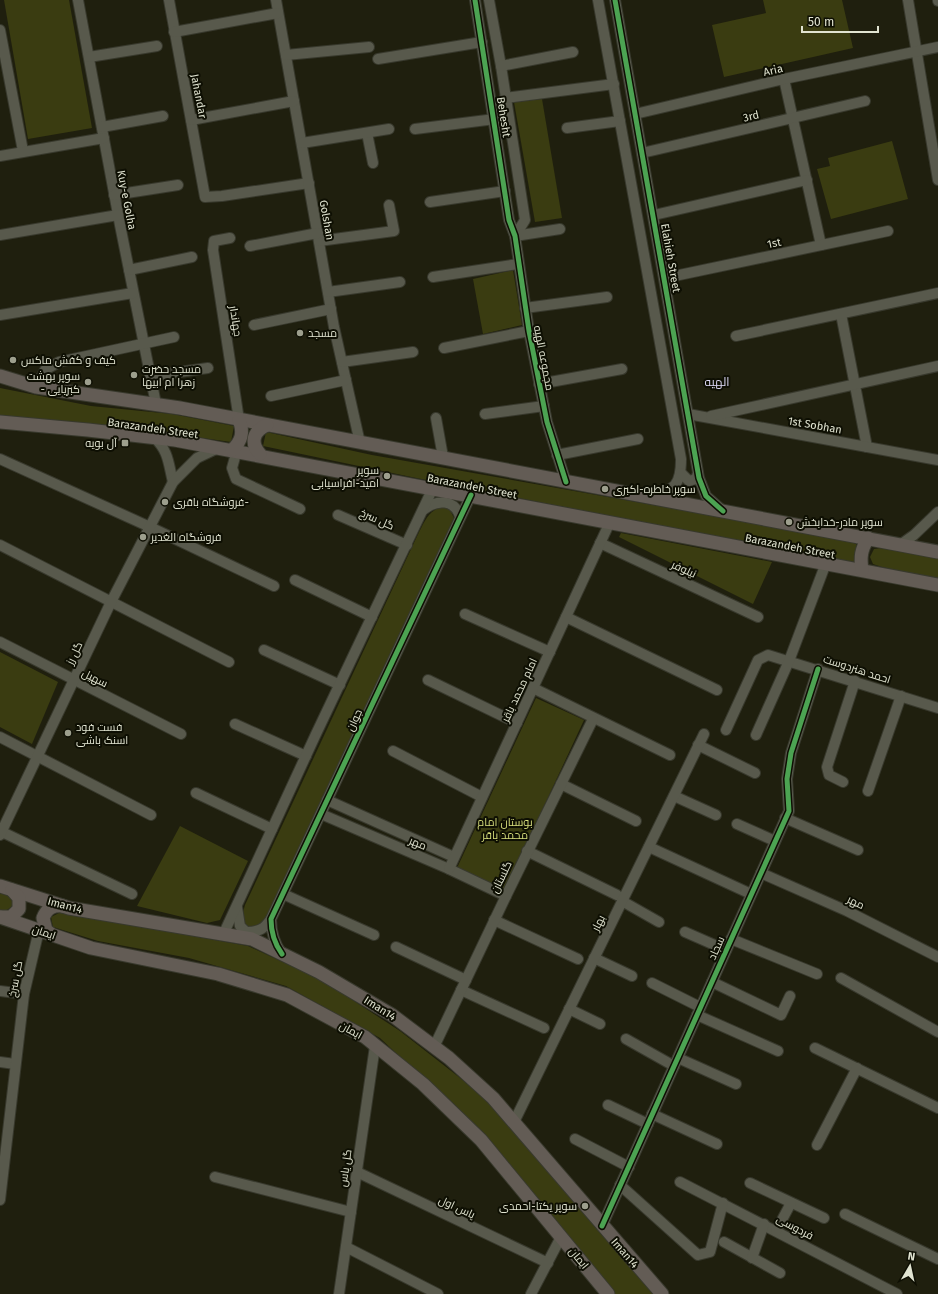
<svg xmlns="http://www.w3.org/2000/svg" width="938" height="1294" font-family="'Fira Sans',Cairo,sans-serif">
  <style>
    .green { fill: #3a3c11 }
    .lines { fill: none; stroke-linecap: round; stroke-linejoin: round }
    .minor-casing { stroke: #38392d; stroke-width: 12 }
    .major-casing { stroke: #38392d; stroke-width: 15 }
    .minor { stroke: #58594c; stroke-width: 10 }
    .major { stroke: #635c55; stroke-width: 13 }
    .cycleway-casing { stroke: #0e0f03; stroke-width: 8 }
    .cycleway { stroke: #4ca352; stroke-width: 5 }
    .poi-dot { fill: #9d9f8d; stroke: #0e0f03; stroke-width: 1.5 }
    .labels { text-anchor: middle; stroke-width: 4; stroke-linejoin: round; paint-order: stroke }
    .street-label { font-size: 11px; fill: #e1e4d1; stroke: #0e0f03 }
    .poi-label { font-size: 11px; fill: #e1e4d1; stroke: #0e0f03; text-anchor: start }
    .park-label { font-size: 11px; fill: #d8df7d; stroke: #0e0f03 }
    .neighbourhood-label { font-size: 12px; fill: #ddd9f6; stroke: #0e0f03 }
  </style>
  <rect width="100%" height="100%" fill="#1f1f0e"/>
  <g class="green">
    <path d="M 4,0 L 69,0 L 92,128 L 28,139 Z"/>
    <path d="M 763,0 L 842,0 L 853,48 L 724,77 L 712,25 L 766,13 Z"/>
    <path d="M 542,99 L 562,218 L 535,222 L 514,102 Z"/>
    <path d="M 892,141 L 908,199 L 831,219 L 817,169 L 830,166 L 828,158 Z"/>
    <path d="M 513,270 L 522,325 L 483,334 L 473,279 Z"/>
    <path d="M 0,388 L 91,406 L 172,414 L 234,426 L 231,442 L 145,430 L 0,415 Z"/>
    <path d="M 266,432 L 372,455 L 844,539 L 856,544 L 859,554 L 855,564 L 421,479 L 263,446 Z"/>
    <path d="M 445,505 L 450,510 L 454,518 L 263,925 L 253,928 L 245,926 L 241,919 L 245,905 L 419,532 C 426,518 430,510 445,505 Z"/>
    <path d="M 621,533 L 772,562 L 753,604 L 619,537 Z"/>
    <path d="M 881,548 L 938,557 L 938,579 L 882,567 L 873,564 L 870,557 L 874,549 Z"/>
    <path d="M 0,652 L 58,682 L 32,744 L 0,727 Z"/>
    <path d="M 536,698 L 584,720 L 505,890 L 457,868 Z"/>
    <path d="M 180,826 L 248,861 L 220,920 L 207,923 L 137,906 Z"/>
    <path d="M 0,892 L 13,898 L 14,905 L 4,912 L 0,911 Z"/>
    <path d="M 61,912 L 248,946 L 322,980 L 400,1031 L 487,1099 L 655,1294 L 614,1294 L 484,1136 L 380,1038 L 286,986 L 189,958 L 98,941 L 53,927 L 51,917 Z"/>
  </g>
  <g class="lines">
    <g class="minor-casing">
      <g id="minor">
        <path d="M 78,0 L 120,225 L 156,404"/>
        <path d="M 169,0 L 205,197 L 222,196 L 309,183"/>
        <path d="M 276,0 L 334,327 L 360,443"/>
        <path d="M 475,0 L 509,220 L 515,236 L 529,331 L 547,422 L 566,482"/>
        <path d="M 489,0 L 501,66 L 525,220 L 515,236"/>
        <path d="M 598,0 L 681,459 C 681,485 675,490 650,497"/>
        <path d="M 615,0 L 699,478 L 706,496 L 723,511"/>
        <path d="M 908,0 L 938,180"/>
        <path d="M 938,0 L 938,1"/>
        <path d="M 0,30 L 23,151"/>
        <path d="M 174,32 L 278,13"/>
        <path d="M 286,55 L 369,47"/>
        <path d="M 89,57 L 157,46"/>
        <path d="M 378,59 L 482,42"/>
        <path d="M 501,66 L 573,52"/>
        <path d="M 784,79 L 821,245"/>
        <path d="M 505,98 L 614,84"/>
        <path d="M 635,114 L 784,79 L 938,47"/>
        <path d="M 191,120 L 294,101"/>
        <path d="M 102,127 L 163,116"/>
        <path d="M 567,128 L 620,121"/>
        <path d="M 415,129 L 495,119"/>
        <path d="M 367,133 L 373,163"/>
        <path d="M 302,143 L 389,129"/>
        <path d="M 642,153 L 865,101"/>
        <path d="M 0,156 L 104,138"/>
        <path d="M 114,195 L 178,185"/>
        <path d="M 430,202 L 505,191"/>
        <path d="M 654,215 L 807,180"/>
        <path d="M 0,235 L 118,215"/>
        <path d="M 515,236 L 560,229"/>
        <path d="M 230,238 L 214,241 L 213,250 L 239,420"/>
        <path d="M 319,241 L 394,231 L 389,205"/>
        <path d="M 250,246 L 318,233"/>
        <path d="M 129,270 L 192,257"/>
        <path d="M 433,277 L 518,264"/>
        <path d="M 665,278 L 888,231"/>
        <path d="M 328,292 L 400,282"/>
        <path d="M 525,308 L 607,297"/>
        <path d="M 841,314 L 867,447"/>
        <path d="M 0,315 L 133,293"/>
        <path d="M 254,325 L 331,309"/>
        <path d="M 736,336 L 938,293"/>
        <path d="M 444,348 L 529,331"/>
        <path d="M 342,362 L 413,352"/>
        <path d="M 150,376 L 208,368"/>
        <path d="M 539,384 L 622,369"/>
        <path d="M 36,387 L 45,370 L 59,362 L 174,337"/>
        <path d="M 271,396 L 346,380"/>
        <path d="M 485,414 L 544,406"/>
        <path d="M 688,414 L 938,460"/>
        <path d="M 711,416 L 938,366"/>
        <path d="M 436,418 L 443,457"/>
        <path d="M 154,437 C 169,452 168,462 173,482"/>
        <path d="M 237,450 L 232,468 L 236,479 L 300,509"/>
        <path d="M 557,455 L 638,439"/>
        <path d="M 0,459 L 150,527 L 274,586"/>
        <path d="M 681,473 L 689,481 L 696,479 L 698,473"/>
        <path d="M 423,510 C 437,499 455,499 460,517"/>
        <path d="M 338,515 L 407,545"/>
        <path d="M 600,543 L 758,617"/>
        <path d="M 0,545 L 229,662"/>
        <path d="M 900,545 L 914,535 L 938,512"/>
        <path d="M 295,580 L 372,617"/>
        <path d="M 465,614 L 550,652"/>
        <path d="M 566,617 L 717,690"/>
        <path d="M 0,642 L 181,734"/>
        <path d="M 264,650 L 340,685"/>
        <path d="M 428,680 L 517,723"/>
        <path d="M 533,688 L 670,755"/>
        <path d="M 235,724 L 306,756"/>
        <path d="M 726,730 L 758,660 L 768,655 L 938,708"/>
        <path d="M 756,735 L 789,661 L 826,563"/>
        <path d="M 0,737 L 151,815"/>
        <path d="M 698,745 L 755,773"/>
        <path d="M 393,751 L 482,797"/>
        <path d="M 843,782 L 829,775 L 827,767 L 855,681"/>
        <path d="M 561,784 L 636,821"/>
        <path d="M 868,791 L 901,696"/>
        <path d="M 196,793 L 272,829"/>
        <path d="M 674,796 L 716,815"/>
        <path d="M 327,800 L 454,857"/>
        <path d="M 321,814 L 449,869 L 506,896"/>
        <path d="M 785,818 L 858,850"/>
        <path d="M 737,824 L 775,841"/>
        <path d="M 0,831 L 132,894"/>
        <path d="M 0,835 L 111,602 L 173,482 L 197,458 L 218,448"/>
        <path d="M 649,847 L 751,894"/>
        <path d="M 527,851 L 617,895"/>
        <path d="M 449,869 L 610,522"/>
        <path d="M 761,873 L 847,911 L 938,957"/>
        <path d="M 283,894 L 374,935"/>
        <path d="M 622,901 L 659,922"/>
        <path d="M 237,907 L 240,926 L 246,932 C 259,932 264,929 271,919"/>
        <path d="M 494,920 L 578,959"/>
        <path d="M 685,932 L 726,950"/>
        <path d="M 223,935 L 316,734 L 433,488"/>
        <path d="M 731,939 L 817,974"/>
        <path d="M 396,947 L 466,980"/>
        <path d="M 282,954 C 274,943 271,933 271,919 L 471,495"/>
        <path d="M 594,958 L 632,976"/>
        <path d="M 841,978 L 938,1032"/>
        <path d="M 712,982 L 781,1015 L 790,996"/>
        <path d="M 652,983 L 700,1007"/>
        <path d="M 461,990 L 544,1028"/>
        <path d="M 0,991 L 24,994"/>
        <path d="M 569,1009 L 600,1024"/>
        <path d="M 697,1015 L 778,1051"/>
        <path d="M 626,1039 L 674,1066"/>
        <path d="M 434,1047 L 506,896 L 593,719"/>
        <path d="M 815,1048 L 938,1108"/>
        <path d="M 678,1058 L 736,1084"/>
        <path d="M 0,1062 L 15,1064"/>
        <path d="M 608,1105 L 648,1124"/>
        <path d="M 652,1114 L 717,1144"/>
        <path d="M 514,1122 L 704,734"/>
        <path d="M 575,1139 L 629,1167"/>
        <path d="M 817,1145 L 857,1068"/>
        <path d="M 357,1172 L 548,1263"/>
        <path d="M 215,1177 L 351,1212"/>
        <path d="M 680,1182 L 897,1294"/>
        <path d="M 750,1183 L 824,1218"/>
        <path d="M 620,1185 L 698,1255 L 710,1252 L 723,1203"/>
        <path d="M 0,1200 L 24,994 L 39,930"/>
        <path d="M 845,1214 L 938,1259"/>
        <path d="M 602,1226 L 789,811 L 787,779 L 791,753 L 818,669"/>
        <path d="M 776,1231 L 791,1203"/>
        <path d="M 724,1242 L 780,1273"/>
        <path d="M 346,1247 L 438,1294"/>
        <path d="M 752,1258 L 764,1224"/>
        <path d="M 339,1294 L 375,1046"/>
        <path d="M 531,1294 L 561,1237"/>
      </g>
    </g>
    <g class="major-casing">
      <g id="major">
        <path d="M 0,376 L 36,387 L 180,408 L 938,552"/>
        <path d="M 0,422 L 88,430 L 175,440 L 938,585"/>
        <path d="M 232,450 C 242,441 244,432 239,420"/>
        <path d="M 260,454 C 250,443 253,431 267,425"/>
        <path d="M 862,570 C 860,557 861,550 868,538"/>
        <path d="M 0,886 L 69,908 L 252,939 L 319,972 L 392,1015 L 449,1058 L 493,1098 L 662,1294"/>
        <path d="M 0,917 L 91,948 L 218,974 L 287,995 L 365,1037 L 423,1084 L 481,1140 L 608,1294"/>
        <path d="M 0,917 L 11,917 L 19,909 L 19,898 L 12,890"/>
        <path d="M 51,934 L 46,930 L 43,918 C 47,908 53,905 63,906"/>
      </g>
    </g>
    <use href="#minor" class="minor"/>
    <use href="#major" class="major"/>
    <g class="cycleway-casing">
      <g id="cycleway">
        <path d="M 475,0 L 509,220 L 515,236 L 529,331 L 547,422 L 566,482"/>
        <path d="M 615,0 L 699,478 L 706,496 L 723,511"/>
        <path d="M 282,954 C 274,943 271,933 271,919 L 471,495"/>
        <path d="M 602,1226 L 789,811 L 787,779 L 791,753 L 818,669"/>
      </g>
    </g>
    <use href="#cycleway" class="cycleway"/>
  </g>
  <g class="poi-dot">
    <circle cx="300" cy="333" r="4"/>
    <circle cx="13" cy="360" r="4"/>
    <circle cx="134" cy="375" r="4"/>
    <circle cx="88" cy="382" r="4"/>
    <rect x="121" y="439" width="8" height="8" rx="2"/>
    <circle cx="387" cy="476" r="4"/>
    <circle cx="605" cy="489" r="4"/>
    <circle cx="165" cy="502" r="4"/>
    <circle cx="789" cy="522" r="4"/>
    <circle cx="143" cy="537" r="4"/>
    <circle cx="68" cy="733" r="4"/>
    <circle cx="585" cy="1206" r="4"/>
  </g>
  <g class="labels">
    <g class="street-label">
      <text transform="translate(773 70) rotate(-13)" y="4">Aria</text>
      <text transform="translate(199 96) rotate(79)" y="4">Jahandar</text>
      <text transform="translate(751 116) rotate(-13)" y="4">3rd</text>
      <text transform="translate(504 117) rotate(81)" y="4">Behesht</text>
      <text transform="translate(127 200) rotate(79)" y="4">Kuy-e Golha</text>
      <text transform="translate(327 220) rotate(80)" y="4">Golshan</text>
      <text transform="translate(774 243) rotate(-12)" y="4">1st</text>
      <text transform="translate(671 258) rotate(80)" y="4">Elahieh Street</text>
      <text transform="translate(236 321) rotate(81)" y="4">جهاندار</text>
      <text transform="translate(544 358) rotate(79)" y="4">مجموعه الهیه</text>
      <text transform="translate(815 425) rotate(10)" y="4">1st Sobhan</text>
      <text transform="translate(153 428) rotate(8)" y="4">Barazandeh Street</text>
      <text transform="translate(472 486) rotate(11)" y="4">Barazandeh Street</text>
      <text transform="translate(377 519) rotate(24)" y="4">گل سرخ</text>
      <text transform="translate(790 546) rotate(11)" y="4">Barazandeh Street</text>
      <text transform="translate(684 569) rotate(25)" y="4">نیلوفر</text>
      <text transform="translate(74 653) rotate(-64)" y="4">گل رز</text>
      <text transform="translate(857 669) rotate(18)" y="4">احمد هنردوست</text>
      <text transform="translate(95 678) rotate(26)" y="4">سهیل</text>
      <text transform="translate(519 690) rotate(-65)" y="4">امام محمد باقر</text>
      <text transform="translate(354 720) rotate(-65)" y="4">جوان</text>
      <text transform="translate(418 843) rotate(23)" y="4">مهر</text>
      <text transform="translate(501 877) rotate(-64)" y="4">گلستان</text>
      <text transform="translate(856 902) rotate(26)" y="4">مهر</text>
      <text transform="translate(65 905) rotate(15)" y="4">Iman14</text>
      <text transform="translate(598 923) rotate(-64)" y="4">بهار</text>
      <text transform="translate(44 932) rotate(19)" y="4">ایمان</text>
      <text transform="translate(716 948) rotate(-66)" y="4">سجاد</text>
      <text transform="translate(15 979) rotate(-79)" y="4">گل سرخ</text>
      <text transform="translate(380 1008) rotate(32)" y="4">Iman14</text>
      <text transform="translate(351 1030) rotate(29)" y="4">ایمان</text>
      <text transform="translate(345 1168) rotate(-82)" y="4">گل یاس</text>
      <text transform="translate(457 1207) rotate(25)" y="4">یاس اول</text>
      <text transform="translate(795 1227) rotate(28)" y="4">فردوسی</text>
      <text transform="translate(625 1253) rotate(49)" y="4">Iman14</text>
      <text transform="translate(579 1258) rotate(51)" y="4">ایمان</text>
    </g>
    <g class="poi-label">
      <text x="308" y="337">مسجد</text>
      <text x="21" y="364">کیف و کفش ماکس</text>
      <text x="142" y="373">مسجد حضرت<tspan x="142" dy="13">زهرا ام ابیها</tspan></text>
      <text x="80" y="380" text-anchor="end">سوپر بهشت<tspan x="80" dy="13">- کبریایی</tspan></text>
      <text x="117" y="447" text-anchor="end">آل بویه</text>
      <text x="379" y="474" text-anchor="end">سوپر<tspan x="379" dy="13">امید-افراسیابی</tspan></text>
      <text x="613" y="493">سوپر خاطره-اکبری</text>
      <text x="173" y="506">فروشگاه باقری-</text>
      <text x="797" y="526">سوپر مادر-خدابخش</text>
      <text x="151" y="541">فروشگاه الغدیر</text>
      <text x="76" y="731">فست فود<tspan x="76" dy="13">اسنک باشی</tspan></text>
      <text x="577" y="1210" text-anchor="end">سوپر یکتا-احمدی</text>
    </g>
    <g class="park-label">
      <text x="505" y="826">بوستان امام<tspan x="505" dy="13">محمد باقر</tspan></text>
    </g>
    <g class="neighbourhood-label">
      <text x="717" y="386">الهیه</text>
    </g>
  </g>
  <g transform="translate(910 1266) rotate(9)" stroke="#0e0f03" stroke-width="3" paint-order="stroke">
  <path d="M0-3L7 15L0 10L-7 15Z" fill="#e1e4d1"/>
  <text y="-6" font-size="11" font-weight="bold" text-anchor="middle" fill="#e1e4d1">N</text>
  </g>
  <path d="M802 26v6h76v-6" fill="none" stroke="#e1e4d1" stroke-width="2"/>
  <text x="808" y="26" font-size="12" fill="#e1e4d1" stroke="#0e0f03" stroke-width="3" paint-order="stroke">50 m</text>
</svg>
